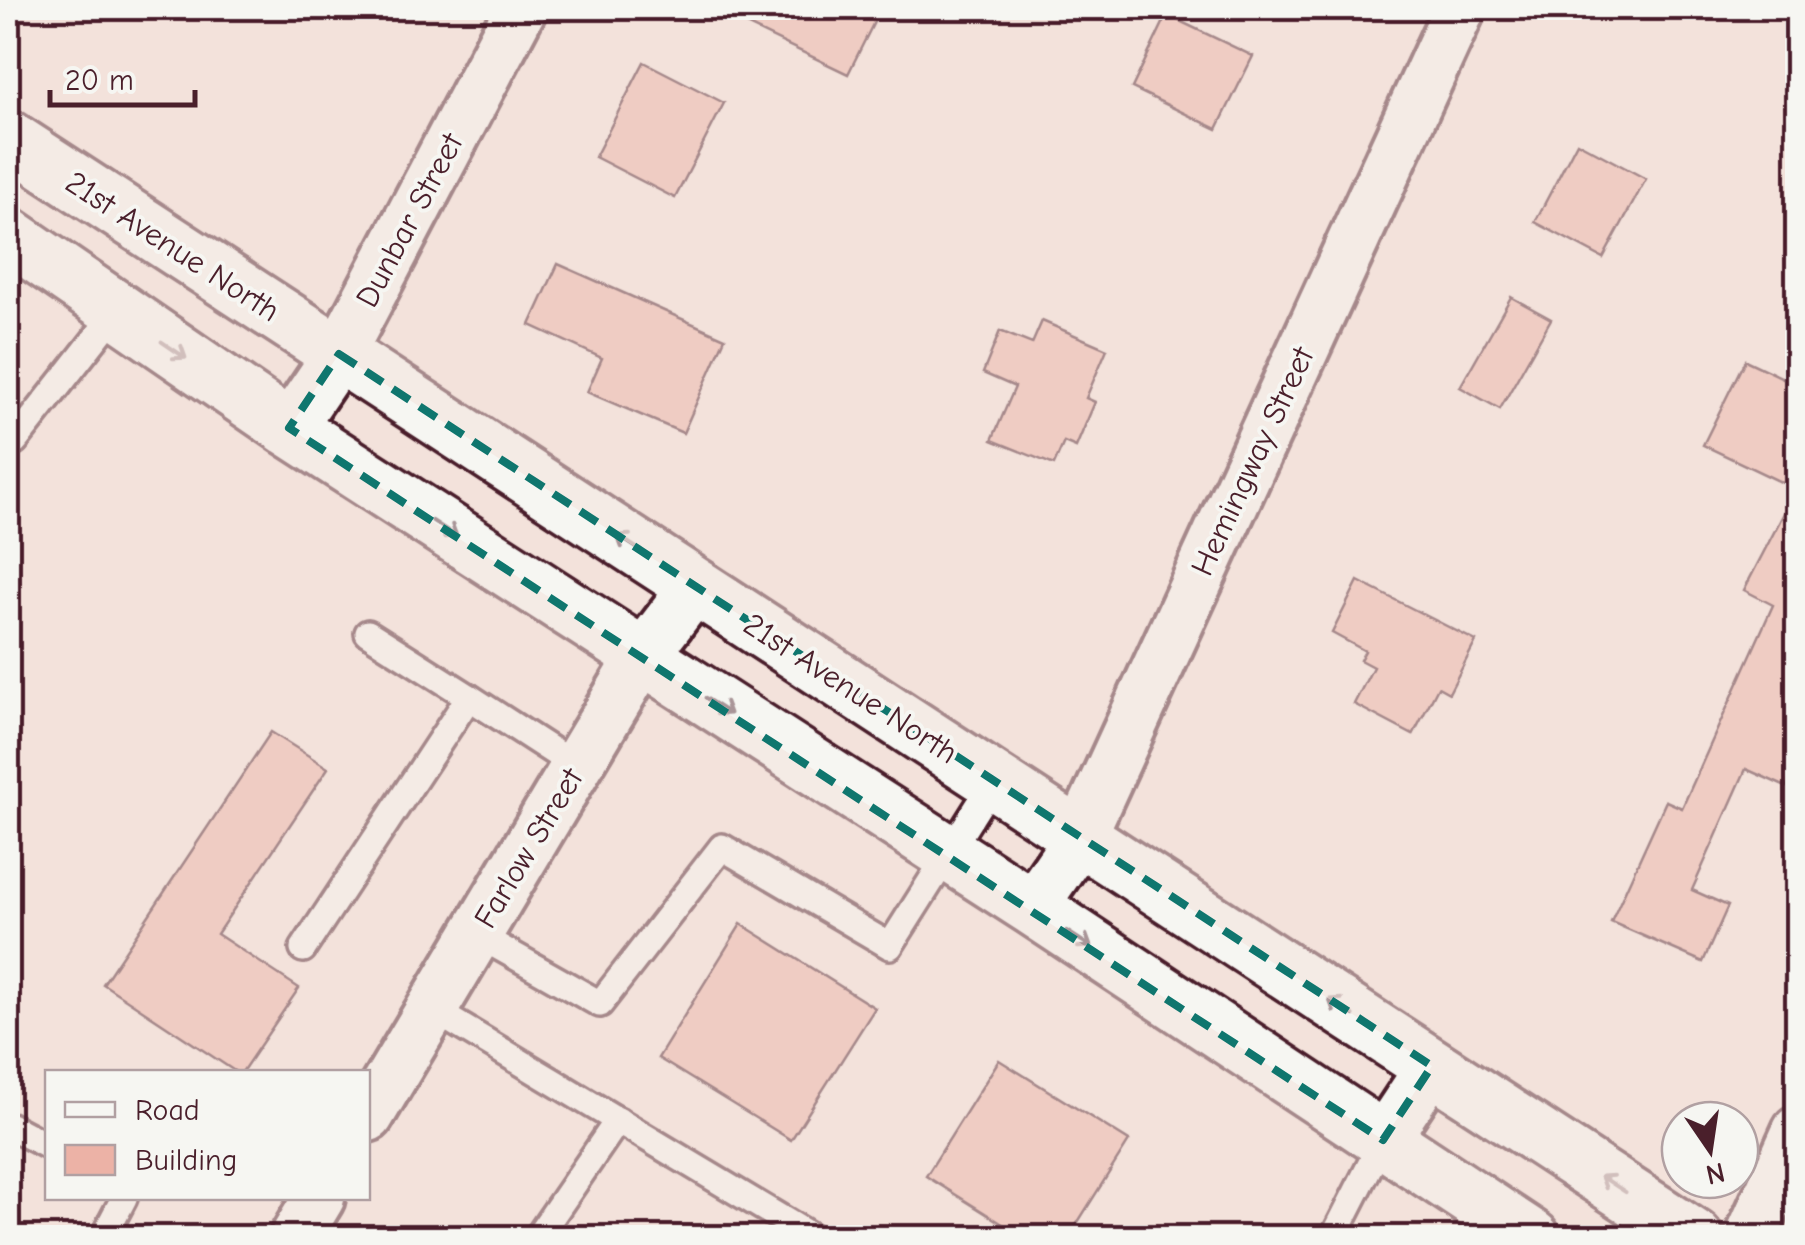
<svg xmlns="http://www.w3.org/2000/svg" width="1805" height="1245" font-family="'Comic Neue',sans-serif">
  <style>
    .building { fill: #ecb2a6; stroke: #4a1f2b; stroke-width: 2.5 }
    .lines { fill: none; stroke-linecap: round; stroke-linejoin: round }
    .lane-casing { stroke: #4a1f2b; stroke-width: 32 }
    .street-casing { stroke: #4a1f2b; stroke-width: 58 }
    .secondary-casing { stroke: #4a1f2b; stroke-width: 62 }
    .lane { stroke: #f6f6f2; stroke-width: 25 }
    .street { stroke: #f6f6f2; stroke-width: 50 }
    .secondary { stroke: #f6f6f2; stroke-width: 55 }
    .oneway { stroke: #a99598 }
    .marked { fill: none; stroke: #0f766e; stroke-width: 8; stroke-dasharray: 20 12; stroke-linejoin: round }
    .labels { text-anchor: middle; stroke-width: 8; stroke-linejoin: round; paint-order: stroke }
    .street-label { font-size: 32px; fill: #4a1f2b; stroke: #f6f6f2 }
  </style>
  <rect width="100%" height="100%" fill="#f3e2db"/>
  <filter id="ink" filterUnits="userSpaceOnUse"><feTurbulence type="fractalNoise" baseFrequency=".01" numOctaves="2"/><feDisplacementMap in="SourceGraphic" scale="20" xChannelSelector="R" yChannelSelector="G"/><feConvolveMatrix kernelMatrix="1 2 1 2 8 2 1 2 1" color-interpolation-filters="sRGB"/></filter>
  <g filter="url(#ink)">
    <g class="building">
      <path d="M 711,8 L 881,8 L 848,74 Z"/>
      <path d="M 1167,15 L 1253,56 L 1217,129 L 1132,88 Z"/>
      <path d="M 644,62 L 724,103 L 675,198 L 595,157 Z"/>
      <path d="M 1577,142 L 1646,179 L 1603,258 L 1535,222 Z"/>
      <path d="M 558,264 L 725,338 L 683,433 L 587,392 L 602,358 L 530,325 Z"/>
      <path d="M 1511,297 L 1551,319 L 1500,409 L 1460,387 Z"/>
      <path d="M 1042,321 L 1107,349 L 1086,398 L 1095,402 L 1076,447 L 1064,442 L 1054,465 L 992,440 L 1015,387 L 983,373 L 1000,331 L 1032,344 Z"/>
      <path d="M 1745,360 L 1798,385 L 1798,458 L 1785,484 L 1703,445 Z"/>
      <path d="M 1798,486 L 1798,762 L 1786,787 L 1746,769 L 1692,890 L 1728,906 L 1703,962 L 1611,922 L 1666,801 L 1682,808 L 1773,605 L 1744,590 Z"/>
      <path d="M 1358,581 L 1476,641 L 1449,693 L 1438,687 L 1413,735 L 1354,704 L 1373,667 L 1360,660 L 1365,651 L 1332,633 Z"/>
      <path d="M 271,732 L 328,768 L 217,934 L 299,988 L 242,1072 L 236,1072 L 103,984 Z"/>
      <path d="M 741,924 L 875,1008 L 791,1140 L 658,1058 Z"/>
      <path d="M 999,1060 L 1129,1141 L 1068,1238 L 1025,1238 L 926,1176 Z"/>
    </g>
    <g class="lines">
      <g class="lane-casing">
        <g id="lane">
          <path d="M 8,436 L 15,441 L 117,311"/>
          <path d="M 368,633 L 469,697"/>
          <path d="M 476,934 L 600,1004 L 722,847 L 890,946 L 994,781"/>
          <path d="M 303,949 L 469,697 L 577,767"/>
          <path d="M 432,1009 L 814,1238"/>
          <path d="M 8,1125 L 48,1146"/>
          <path d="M 103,1238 L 124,1198"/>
          <path d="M 537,1238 L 618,1120"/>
          <path d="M 1333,1238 L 1383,1140"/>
        </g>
      </g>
      <g class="street-casing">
        <g id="street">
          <path d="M 289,428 L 339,354 L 521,8"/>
          <path d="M 1032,907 L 1080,837 L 1460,8"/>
          <path d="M 368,1116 L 642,657 L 696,586"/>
          <path d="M 1383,1140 L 1432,1066"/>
          <path d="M 295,1238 L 319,1198"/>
          <path d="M 1750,1238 L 1798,1131"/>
        </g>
      </g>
      <g class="secondary-casing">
        <g id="secondary">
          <path d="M 8,138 L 1695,1238"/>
          <path d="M 8,235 L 289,428 L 1032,907 L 1532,1238"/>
        </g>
      </g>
      <use href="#lane" class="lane"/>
      <use href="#street" class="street"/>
      <use href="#secondary" class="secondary"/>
    </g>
    <defs><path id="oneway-shaft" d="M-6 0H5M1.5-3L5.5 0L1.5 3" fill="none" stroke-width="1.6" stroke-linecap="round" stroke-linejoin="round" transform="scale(2.5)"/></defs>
    <g class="oneway">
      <use href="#oneway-shaft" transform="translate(174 350) rotate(34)"/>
      <use href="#oneway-shaft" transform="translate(445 529) rotate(33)"/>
      <use href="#oneway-shaft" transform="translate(629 543) rotate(-147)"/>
      <use href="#oneway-shaft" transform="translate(718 706) rotate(33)"/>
      <use href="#oneway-shaft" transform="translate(1079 939) rotate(33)"/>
      <use href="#oneway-shaft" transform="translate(1341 1007) rotate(-147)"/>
      <use href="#oneway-shaft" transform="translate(1613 1184) rotate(-147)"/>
    </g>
  </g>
  <path d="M0 0H1805V1245H0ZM 339,354 L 1432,1066 L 1383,1140 L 289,428 Z" fill="#f3e2db" fill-opacity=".55" fill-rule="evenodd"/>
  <path class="marked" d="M 339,354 L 1432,1066 L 1383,1140 L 289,428 Z"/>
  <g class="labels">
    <g class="street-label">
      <text transform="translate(409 220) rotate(-62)" y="11">Dunbar Street</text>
      <text transform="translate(173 246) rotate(33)" y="11">21st Avenue North</text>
      <text transform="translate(1252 461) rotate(-65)" y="11">Hemingway Street</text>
      <text transform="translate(851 688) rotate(33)" y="11">21st Avenue North</text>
      <text transform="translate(528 848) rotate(-59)" y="11">Farlow Street</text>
    </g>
  </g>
  <rect width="1805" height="1245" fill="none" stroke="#f6f6f2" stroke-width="40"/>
  <rect x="20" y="20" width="1765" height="1205" fill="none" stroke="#4a1f2b" stroke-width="4" filter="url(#ink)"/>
  <rect x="45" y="1070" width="325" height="130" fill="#f6f6f2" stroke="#b1a0a2" stroke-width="2.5"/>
  <rect x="65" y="1102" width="50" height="15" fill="#f6f6f2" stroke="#b1a0a2" stroke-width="2.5"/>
  <text x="135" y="1120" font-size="30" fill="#4a1f2b">Road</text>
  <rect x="65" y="1145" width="50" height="30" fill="#ecb2a6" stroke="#b1a0a2" stroke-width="2.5"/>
  <text x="135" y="1170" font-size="30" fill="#4a1f2b">Building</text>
  <g transform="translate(1710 1150) rotate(167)"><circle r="48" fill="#f6f6f2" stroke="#b1a0a2" stroke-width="2.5"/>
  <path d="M0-8L18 38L0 25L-18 38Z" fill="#4a1f2b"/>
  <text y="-15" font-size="28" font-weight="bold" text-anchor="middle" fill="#4a1f2b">N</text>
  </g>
  <path d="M50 90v15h145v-15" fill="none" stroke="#4a1f2b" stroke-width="5"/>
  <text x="65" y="90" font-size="30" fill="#4a1f2b" stroke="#f6f6f2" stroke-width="8" paint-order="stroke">20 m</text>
</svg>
